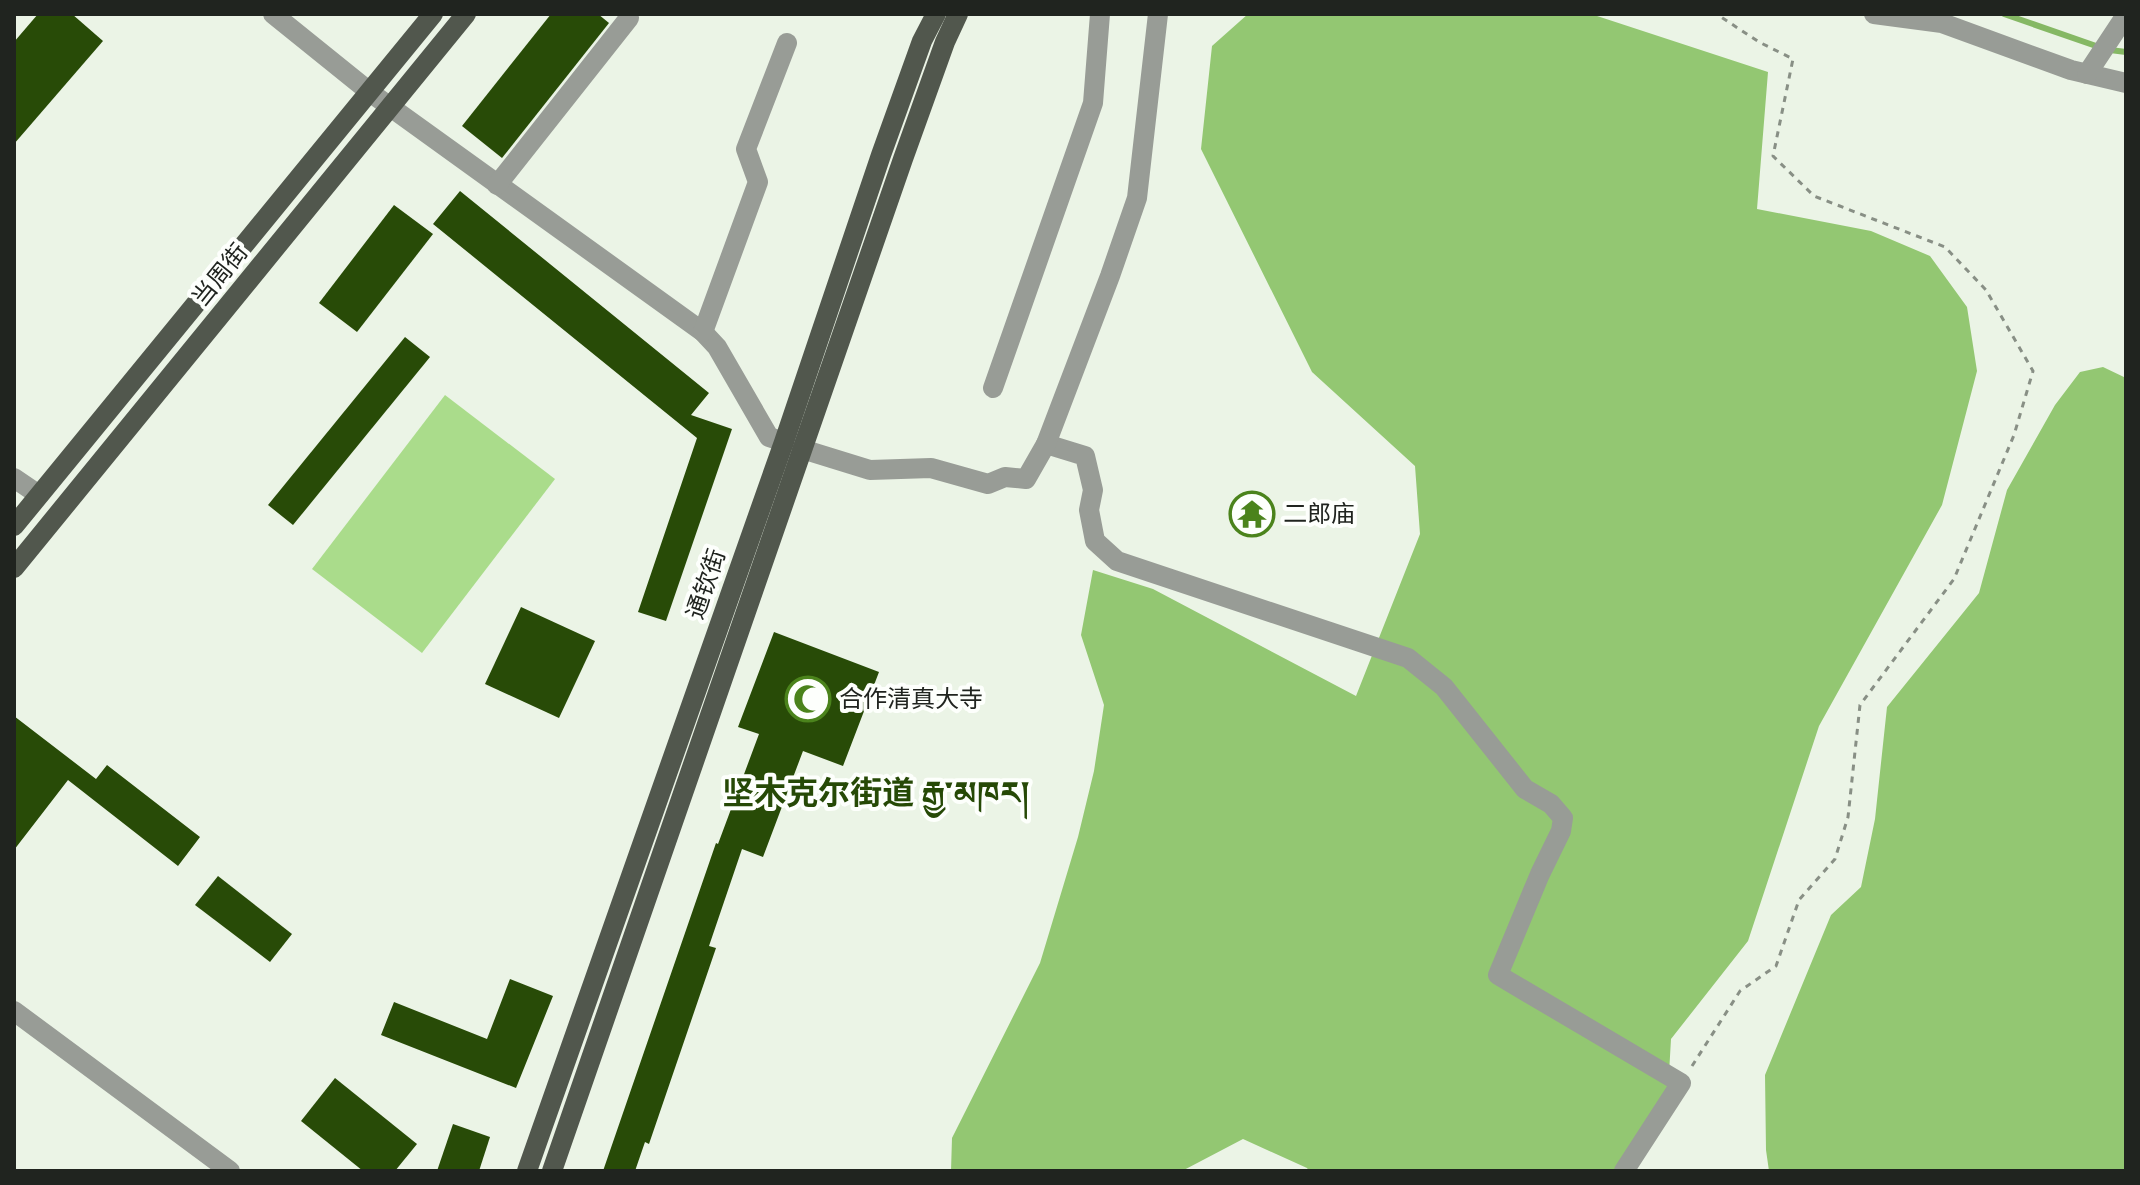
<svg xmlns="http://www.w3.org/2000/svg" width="2140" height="1185" font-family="Rubik,'Noto Sans SC','Noto Serif Tibetan',sans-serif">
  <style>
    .green { fill: #aadc8b }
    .forest { fill: #93c772 }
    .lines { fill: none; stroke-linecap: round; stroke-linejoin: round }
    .stream { stroke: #85b864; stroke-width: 6 }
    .building { fill: #284b07 }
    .path { stroke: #888f85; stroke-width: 3; stroke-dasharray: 6 6; stroke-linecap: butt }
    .minor { stroke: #989c96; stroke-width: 20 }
    .major { stroke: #51574d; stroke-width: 20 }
    .labels { text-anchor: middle; stroke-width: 8; stroke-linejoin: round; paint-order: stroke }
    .street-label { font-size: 24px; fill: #20241f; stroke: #fdfffc }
    .poi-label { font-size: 24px; fill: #20241f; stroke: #fdfffc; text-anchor: start }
    .district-label { font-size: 32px; font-weight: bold; fill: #264906; stroke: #fdfffc }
  </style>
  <rect width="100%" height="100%" fill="#ebf4e6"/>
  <path class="green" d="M 445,395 L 555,479 L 422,653 L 312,569 Z"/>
  <g class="forest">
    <path d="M 1248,14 L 1591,14 L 1768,72 L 1757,209 L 1871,231 L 1930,256 L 1967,307 L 1977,371 L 1942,505 L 1819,726 L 1748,941 L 1671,1039 L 1668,1091 L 1615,1171 L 1309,1171 L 1307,1168 L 1243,1139 L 1182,1171 L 951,1171 L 952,1138 L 1040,963 L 1078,837 L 1094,771 L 1104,705 L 1081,635 L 1093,570 L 1153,589 L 1356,696 L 1420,534 L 1415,466 L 1312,372 L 1201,149 L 1212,46 Z"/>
    <path d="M 2103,367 L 2126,378 L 2126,1171 L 1769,1171 L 1766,1150 L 1765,1075 L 1831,915 L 1861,887 L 1875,819 L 1887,707 L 1979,593 L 2007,490 L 2055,405 L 2080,372 Z"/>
  </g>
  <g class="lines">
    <g class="stream">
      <path d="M 2004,14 L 2099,47"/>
      <path d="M 2110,50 L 2126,52"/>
    </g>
  </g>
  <g class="building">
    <path d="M 38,14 L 72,14 L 103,41 L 14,144 L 14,42 Z"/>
    <path d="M 551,14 L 598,14 L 609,23 L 502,158 L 462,126 Z"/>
    <path d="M 460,191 L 709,393 L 691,415 L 732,429 L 666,621 L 638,612 L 697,438 L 433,224 Z"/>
    <path d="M 394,205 L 433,234 L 357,332 L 319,303 Z"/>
    <path d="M 405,337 L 430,357 L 293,525 L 268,505 Z"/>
    <path d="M 521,607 L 595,641 L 559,718 L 485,684 Z"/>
    <path d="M 774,632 L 879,672 L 843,766 L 803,751 L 763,857 L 742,849 L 709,946 L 716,948 L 649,1144 L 645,1142 L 635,1171 L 603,1171 L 716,843 L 718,844 L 759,734 L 738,727 Z"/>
    <path d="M 14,716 L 96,779 L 107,765 L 200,837 L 178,866 L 68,780 L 14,850 Z"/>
    <path d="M 218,876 L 292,934 L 270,962 L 195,905 Z"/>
    <path d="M 510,979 L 553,996 L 516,1088 L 381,1035 L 394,1002 L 487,1039 Z"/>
    <path d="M 335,1078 L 417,1144 L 395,1171 L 363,1171 L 301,1121 Z"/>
    <path d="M 453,1124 L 490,1137 L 479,1171 L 437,1171 Z"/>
  </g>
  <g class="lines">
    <path class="path" d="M 1692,1066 L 1740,991 L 1776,966 L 1799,900 L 1835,859 L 1848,817 L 1860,705 L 1954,579 L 2014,435 L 2033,371 L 1986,290 L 1945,247 L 1814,196 L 1773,156 L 1793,59 L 1759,42 L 1721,17 L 1720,14"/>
    <g class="minor">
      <path d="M 273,14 L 371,93 L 703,332 L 717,347 L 769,437 L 784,442"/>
      <path d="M 1874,14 L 1942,23 L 2071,70 L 2126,83"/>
      <path d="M 2087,74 L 2126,15"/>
      <path d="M 497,185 L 629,18"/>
      <path d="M 703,332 L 758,182 L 746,149 L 787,43"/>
      <path d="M 993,388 L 1093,103 L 1100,14"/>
      <path d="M 1046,444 L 1085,456 L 1093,490 L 1089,510 L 1095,541 L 1117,561 L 1408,658 L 1444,687 L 1525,789 L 1551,804 L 1563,818 L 1561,831 L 1540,874 L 1498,975 L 1681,1083 L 1624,1171"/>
      <path d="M 802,449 L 870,470 L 931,468 L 988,484 L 1005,477 L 1026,479 L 1046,444 L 1110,276 L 1137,198 L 1158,14"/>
      <path d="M 14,478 L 39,495"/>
      <path d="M 14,1011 L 230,1171"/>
    </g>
    <g class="major">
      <path d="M 14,526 L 433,14"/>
      <path d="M 14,568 L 466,14"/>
      <path d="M 527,1171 L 784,442 L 881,155 L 922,41 L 936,14"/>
      <path d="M 552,1171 L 903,159 L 945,42 L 958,14"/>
    </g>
  </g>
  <defs>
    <g id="temple-ring" transform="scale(2.3)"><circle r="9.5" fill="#fdfffc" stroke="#4b831c" stroke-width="1.5"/><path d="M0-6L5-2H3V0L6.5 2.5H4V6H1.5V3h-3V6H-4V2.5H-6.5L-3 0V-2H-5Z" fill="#4b831c"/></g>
    <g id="mosque-ring" transform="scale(2.3)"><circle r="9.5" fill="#fdfffc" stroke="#4b831c" stroke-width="1.5"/><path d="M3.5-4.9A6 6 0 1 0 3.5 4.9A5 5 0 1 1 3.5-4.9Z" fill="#4b831c"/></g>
  </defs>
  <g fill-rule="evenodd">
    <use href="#temple-ring" x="1252" y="514"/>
    <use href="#mosque-ring" x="808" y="699"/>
  </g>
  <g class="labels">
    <g class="street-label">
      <text transform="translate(220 275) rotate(-51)" y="8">当周街</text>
      <text transform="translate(706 584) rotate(-71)" y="8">通钦街</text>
    </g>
    <g class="poi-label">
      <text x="1283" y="522">二郎庙</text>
      <text x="839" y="707">合作清真大寺</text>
    </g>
    <g class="district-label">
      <text x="876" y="804">坚木克尔街道 རྒྱ་མཁར།</text>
    </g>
  </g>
  <rect width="2140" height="1185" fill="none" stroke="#20241f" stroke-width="32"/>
</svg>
